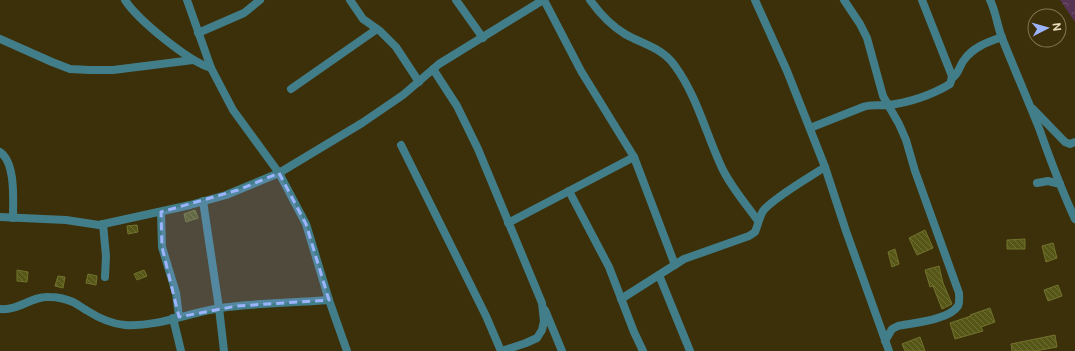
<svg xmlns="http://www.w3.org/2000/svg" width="1075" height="351" font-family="'Public Sans',sans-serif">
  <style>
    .forest { fill: url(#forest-crowns) }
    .building { fill: url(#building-back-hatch); stroke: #72732e }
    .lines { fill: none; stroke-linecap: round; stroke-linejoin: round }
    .minor { stroke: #427e89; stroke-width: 8 }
    .marked { fill: #9cb4fd; fill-opacity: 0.2; stroke: #9cb4fd; stroke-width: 3; stroke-dasharray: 8 5; stroke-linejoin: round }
  </style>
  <defs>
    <pattern id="forest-crowns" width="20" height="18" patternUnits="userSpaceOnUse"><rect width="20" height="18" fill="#563453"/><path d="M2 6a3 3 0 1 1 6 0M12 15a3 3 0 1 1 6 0" fill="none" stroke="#6e516a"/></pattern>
    <pattern id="building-back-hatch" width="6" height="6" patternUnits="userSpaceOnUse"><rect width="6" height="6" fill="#565717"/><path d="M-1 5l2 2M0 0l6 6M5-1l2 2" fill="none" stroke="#6e6f37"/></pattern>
  </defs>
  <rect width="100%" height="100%" fill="#3c300a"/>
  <path class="forest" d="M 1060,0 L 1075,0 L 1075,22 Z"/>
  <g class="building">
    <path d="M 195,210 L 198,218 L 186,222 L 184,214 Z"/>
    <path d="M 137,225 L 138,232 L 128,234 L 127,226 Z"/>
    <path d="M 925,230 L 933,248 L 917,255 L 909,238 Z"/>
    <path d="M 1025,239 L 1025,249 L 1007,249 L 1007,240 Z"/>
    <path d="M 1053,243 L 1057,258 L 1046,262 L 1042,246 Z"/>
    <path d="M 895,249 L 899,264 L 892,267 L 888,252 Z"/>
    <path d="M 939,266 L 943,283 L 952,304 L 942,309 L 933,286 L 930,287 L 925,270 Z"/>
    <path d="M 17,270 L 28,272 L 27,282 L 17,281 Z"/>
    <path d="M 144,270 L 147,276 L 137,280 L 134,274 Z"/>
    <path d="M 88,274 L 97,276 L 96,285 L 86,283 Z"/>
    <path d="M 58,276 L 65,277 L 63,288 L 55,286 Z"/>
    <path d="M 1058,285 L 1062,296 L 1048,301 L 1044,290 Z"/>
    <path d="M 990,308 L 995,322 L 981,327 L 983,331 L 955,339 L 950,323 L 971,316 L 970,315 Z"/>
    <path d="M 1055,335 L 1057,347 L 1035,351 L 1012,351 L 1011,344 Z"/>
    <path d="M 920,337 L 925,351 L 905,351 L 902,344 Z"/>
  </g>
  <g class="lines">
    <g class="minor">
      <path d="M 125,0 C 138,20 188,61 211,68"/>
      <path d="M 187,0 L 211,68 L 233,110 L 279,173 L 306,224 L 329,300 L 347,351"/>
      <path d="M 350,0 L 363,19 L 380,31 L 396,47 L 419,82"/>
      <path d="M 456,0 L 483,38"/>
      <path d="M 544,0 L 581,71 L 634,157 L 675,265"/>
      <path d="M 590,0 C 600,14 610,25 625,34 C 642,44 663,48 675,66 C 697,96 706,134 722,168 C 731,187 746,204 758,221"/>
      <path d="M 755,0 L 787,71 L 825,167 L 846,231 L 889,351"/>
      <path d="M 844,0 L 860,24 L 867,38 L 883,96 L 899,124 L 906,140 L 915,171 L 959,293 C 959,297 960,302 958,306 C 949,320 913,323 898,326 L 892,329 L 885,341"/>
      <path d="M 990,0 C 996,12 997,25 1002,38 C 1014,68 1027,98 1039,128 C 1050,159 1061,189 1075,219"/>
      <path d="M 198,33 L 244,13 L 260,0"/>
      <path d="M 0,39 L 52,62 L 70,69 L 90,70 L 113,70 L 193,60"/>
      <path d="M 433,69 L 457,106 L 478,149 L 542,303 L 544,321 L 542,330 L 537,338 L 526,343 L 502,351"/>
      <path d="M 952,78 C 959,74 959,66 964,60 C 973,47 988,42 1002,37"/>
      <path d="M 291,89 L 377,29"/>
      <path d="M 1033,109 L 1065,142 L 1070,144 L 1075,142"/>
      <path d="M 810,128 L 863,107 C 871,104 879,106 888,105 C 908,103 932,95 950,84 L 951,81 L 952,76 L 922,0"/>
      <path d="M 401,145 L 486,316 L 501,351"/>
      <path d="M 0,152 C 16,163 13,200 13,218"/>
      <path d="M 1037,183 L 1048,181 L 1060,184"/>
      <path d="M 569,191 L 609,267 L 634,332 L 643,351"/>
      <path d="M 203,201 L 219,308 L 224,351"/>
      <path d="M 161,212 L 162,247 L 176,293 L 179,317"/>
      <path d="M 0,217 L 66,220 L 99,225 L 190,205 L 226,195 L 279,173 L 362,123 L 403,95 L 439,64 L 543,0"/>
      <path d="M 508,223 L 634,157"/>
      <path d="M 103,224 L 106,256 L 105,277"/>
      <path d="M 659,275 L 690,351"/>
      <path d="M 621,299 L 684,259 L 749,236 L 755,232 C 758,225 759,218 763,211 C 773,198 810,177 825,167"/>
      <path d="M 0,309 C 19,311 31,296 49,297 C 56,297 66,299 73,302 C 77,304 81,307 86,310 C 97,317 111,324 125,325 C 157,327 188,313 220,308 C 255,303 293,303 329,300"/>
      <path d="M 545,310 L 562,351"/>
      <path d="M 173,318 L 181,351"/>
    </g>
  </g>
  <path class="marked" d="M 279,173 L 306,224 L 329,300 L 237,306 L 179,317 L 162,247 L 161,212 L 238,190 Z"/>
  <g transform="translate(1047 28) rotate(84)"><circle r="19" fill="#3c300a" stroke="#827651"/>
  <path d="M0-3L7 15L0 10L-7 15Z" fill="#9cb4fd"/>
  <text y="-6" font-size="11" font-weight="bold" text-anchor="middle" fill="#eadebc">N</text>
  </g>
</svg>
